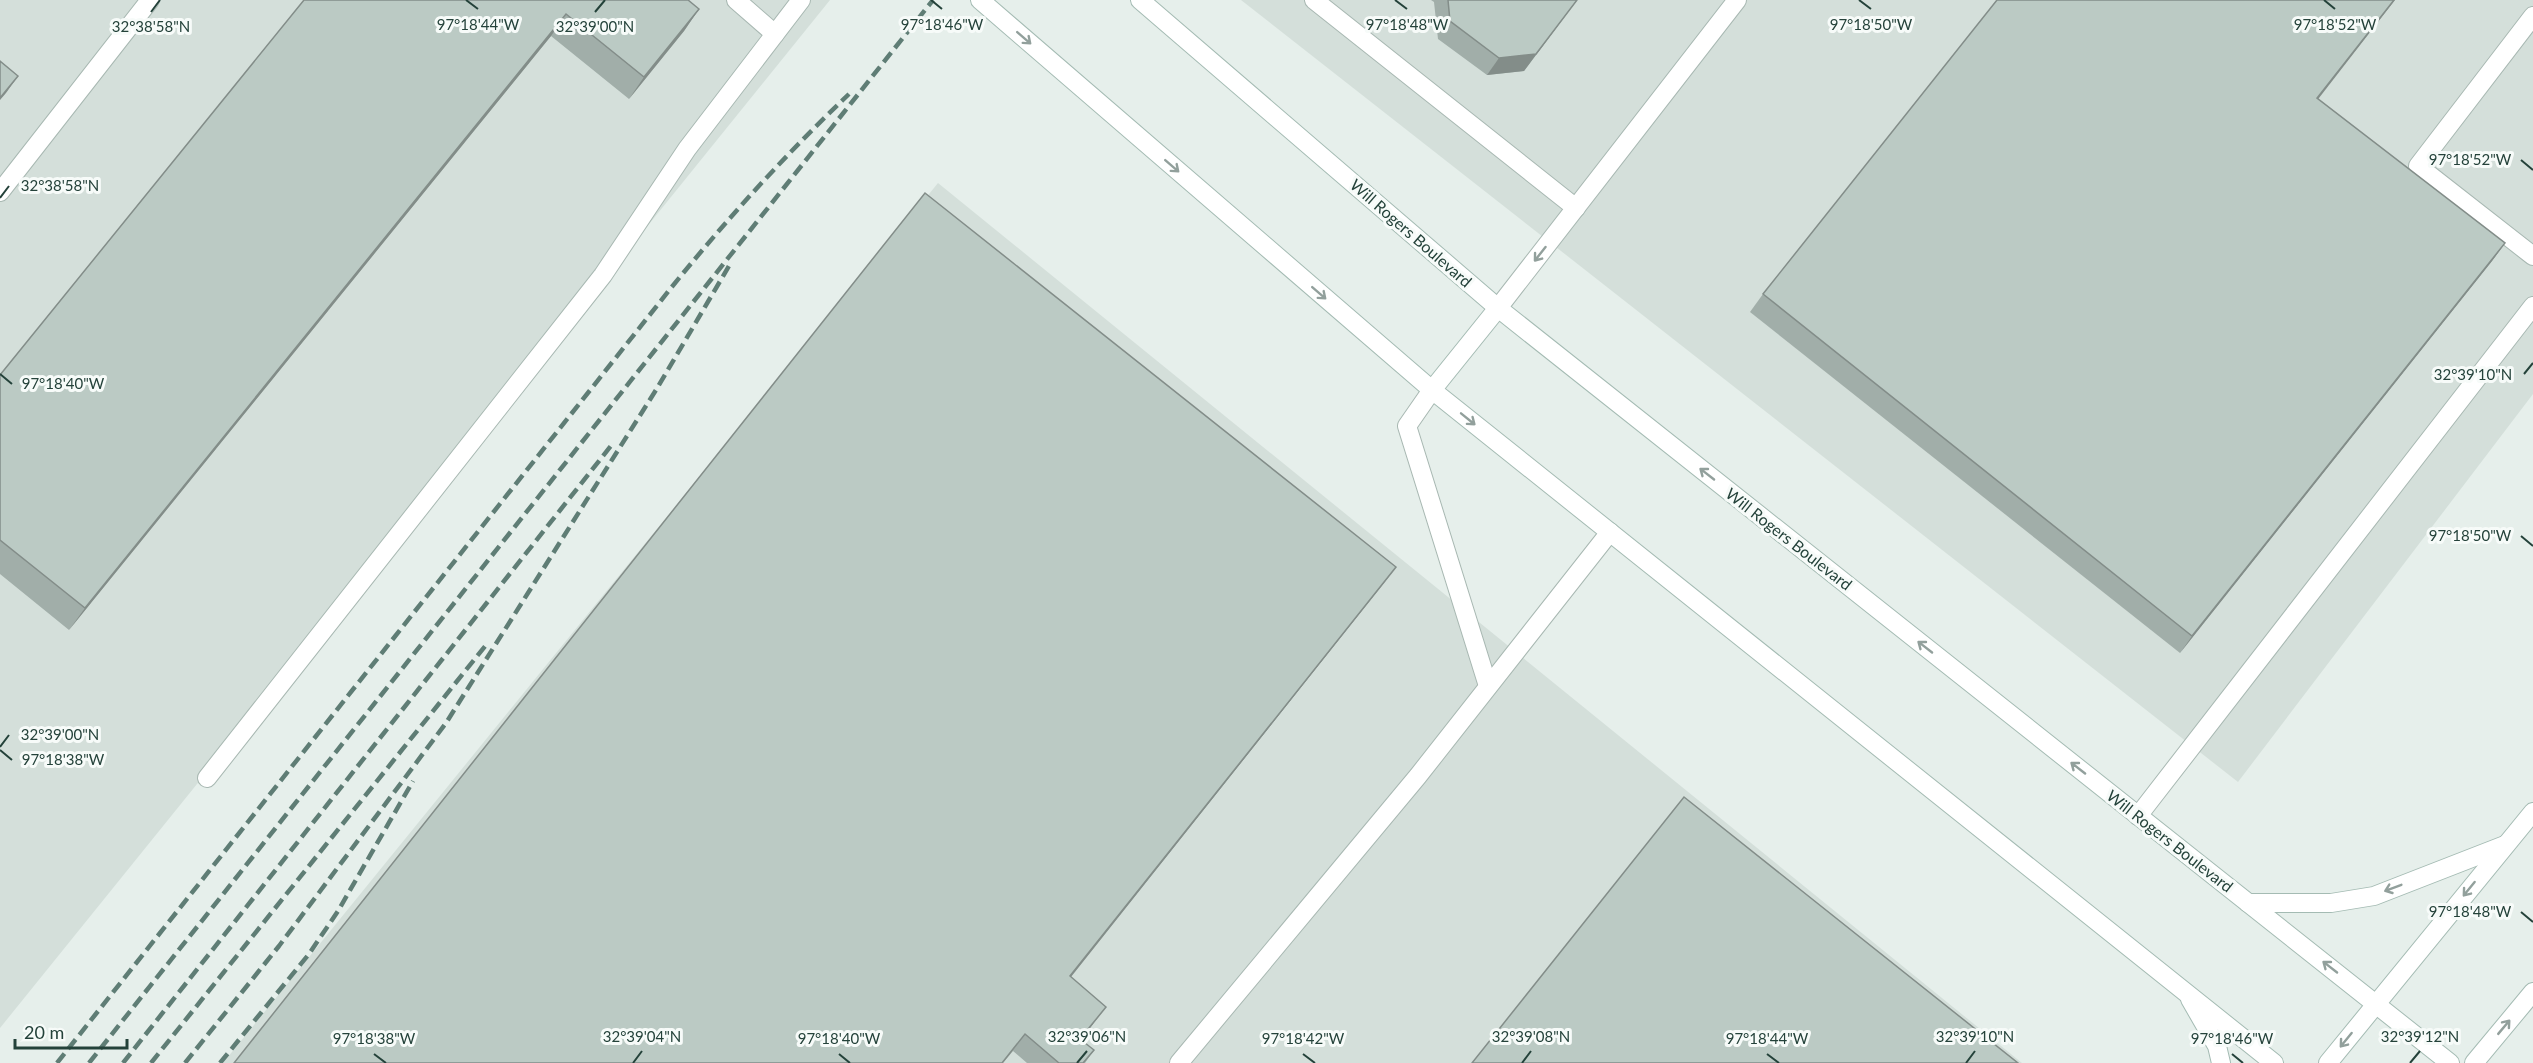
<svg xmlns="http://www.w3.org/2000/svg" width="2533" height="1063" font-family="Lato,sans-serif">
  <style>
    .built { fill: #d4dfda }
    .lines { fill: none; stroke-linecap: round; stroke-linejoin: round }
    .service-casing { stroke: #a8b8b2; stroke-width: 20 }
    .secondary-casing { stroke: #a4bbb3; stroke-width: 20 }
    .service { stroke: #fff; stroke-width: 18 }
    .secondary { stroke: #fff; stroke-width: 18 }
    .rail { stroke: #5f7d75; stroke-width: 4.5; stroke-dasharray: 12 6; stroke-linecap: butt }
    .wall { fill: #a1aea9 }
    .shaded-wall { fill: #838d89 }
    .building { fill: #bbcac4; stroke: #838d89; stroke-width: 1.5 }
    .oneway { stroke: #92a09c }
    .ticks { fill: none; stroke: #24423a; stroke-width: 2 }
    .labels { text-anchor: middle; stroke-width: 6; stroke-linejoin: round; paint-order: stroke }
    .street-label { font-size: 16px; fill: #24423a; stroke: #f7fbf9 }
    .ticks-label { font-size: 15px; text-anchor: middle; fill: #24423a; stroke: #f7fbf9; stroke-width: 6; stroke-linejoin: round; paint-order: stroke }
  </style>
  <rect width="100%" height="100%" fill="#e6efeb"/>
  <g class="built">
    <path d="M 0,0 L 830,0 L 0,1028 Z"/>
    <path d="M 1241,0 L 2533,0 L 2533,394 L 2238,782 Z"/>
    <path d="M 938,183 L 2022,1063 L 223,1063 Z"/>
  </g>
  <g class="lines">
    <g class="service-casing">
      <g id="service">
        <path d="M 736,0 L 775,34"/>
        <path d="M 1314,0 L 1576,208"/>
        <path d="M 2533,16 L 2418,166 L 2533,256"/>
        <path d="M 0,192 L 150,0"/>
        <path d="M 1498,308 L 1737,0"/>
        <path d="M 1432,390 L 1407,426 L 1488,686"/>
        <path d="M 207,778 L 603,275 L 687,149 L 801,0"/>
        <path d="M 2138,816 L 2533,306"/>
        <path d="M 1179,1063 L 1418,776 L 1610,532"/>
      </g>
    </g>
    <g class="secondary-casing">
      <g id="secondary">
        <path d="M 980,0 L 1432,390 L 2274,1063"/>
        <path d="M 1140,0 L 1498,308 L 2450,1063"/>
        <path d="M 1432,390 L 1498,308"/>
        <path d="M 2248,903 L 2331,903 L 2374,896 L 2505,845"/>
        <path d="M 2190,999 L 2217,1046 L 2221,1063"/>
        <path d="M 2328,1063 L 2533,812"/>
        <path d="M 2474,1063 L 2533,992"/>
      </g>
    </g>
    <use href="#service" class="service"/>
    <use href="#secondary" class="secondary"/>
    <g class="rail">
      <path d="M 57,1063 L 671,288 C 727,219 785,155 849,94"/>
      <path d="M 89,1063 L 933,0"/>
      <path d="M 123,1063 L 614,442"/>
      <path d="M 151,1063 L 486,645"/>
      <path d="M 185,1063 L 279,946 L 446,723 L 656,390 L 729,266"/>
      <path d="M 220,1063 L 309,954 L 338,911 L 413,781"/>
    </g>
  </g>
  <g class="wall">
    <path d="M 304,0 L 699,9 L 684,31 L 629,99 L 551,36 L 69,630 L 0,574 L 0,375 Z"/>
    <path d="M 1431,0 L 1577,0 L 1524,71 L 1487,75 L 1438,39 L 1434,2 Z"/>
    <path d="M 2318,99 L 2505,243 L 2492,261 L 2180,653 L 1750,312 L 1763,294 Z"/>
    <path d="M 1396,567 L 1383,584 L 1071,977 L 1093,1024 L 1081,1040 L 1094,1050 L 1085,1063 L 1027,1063 L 1013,1051 L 1003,1063 L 234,1063 Z"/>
  </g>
  <g class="shaded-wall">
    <path d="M 1577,0 L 1524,71 L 1487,75 L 1499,58 Z"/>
    <path d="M 2394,0 L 2395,0 L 2305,116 L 2317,98 Z"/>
    <path d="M 699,9 L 684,31 L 629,99 L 644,77 Z"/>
    <path d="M 566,14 L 551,36 L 69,630 L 85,608 Z"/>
    <path d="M 18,76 L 6,93 L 0,100 L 0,98 Z"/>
    <path d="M 2505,243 L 2492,261 L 2180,653 L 2192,636 Z"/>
    <path d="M 1396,567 L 1383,584 L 1058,993 L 1070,976 Z"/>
    <path d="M 1106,1007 L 1093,1024 L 1067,1057 L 1080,1039 Z"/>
  </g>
  <g class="building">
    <path d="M 304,0 L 688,0 L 699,9 L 644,77 L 566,14 L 85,608 L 0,540 L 0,375 Z"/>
    <path d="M 1448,0 L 1577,0 L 1536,54 L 1499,58 L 1450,21 Z"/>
    <path d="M 1997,0 L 2394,0 L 2317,98 L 2505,243 L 2192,636 L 1763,294 Z"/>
    <path d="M 0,61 L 18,76 L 0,98 Z"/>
    <path d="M 925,193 L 1396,567 L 1070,976 L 1106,1007 L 1080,1039 L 1094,1050 L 1083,1063 L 1059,1063 L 1025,1034 L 1002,1063 L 234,1063 Z"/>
    <path d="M 1684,797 L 2018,1063 L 1472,1063 Z"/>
  </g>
  <defs><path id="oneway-shaft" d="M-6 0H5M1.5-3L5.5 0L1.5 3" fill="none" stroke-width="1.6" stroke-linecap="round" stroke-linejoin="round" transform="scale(1.5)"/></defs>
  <g class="oneway">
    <use href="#oneway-shaft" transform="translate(1024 38) rotate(41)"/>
    <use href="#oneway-shaft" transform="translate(1172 166) rotate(41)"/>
    <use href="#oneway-shaft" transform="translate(1540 254) rotate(128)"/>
    <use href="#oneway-shaft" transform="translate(1319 293) rotate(41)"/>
    <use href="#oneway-shaft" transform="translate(1468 419) rotate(39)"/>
    <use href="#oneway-shaft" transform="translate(1707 474) rotate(-142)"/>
    <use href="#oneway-shaft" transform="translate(1925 647) rotate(-142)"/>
    <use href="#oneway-shaft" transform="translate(2078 768) rotate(-142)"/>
    <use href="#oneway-shaft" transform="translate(2393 888) rotate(159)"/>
    <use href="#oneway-shaft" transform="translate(2469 889) rotate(129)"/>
    <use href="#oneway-shaft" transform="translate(2330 967) rotate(-142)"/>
    <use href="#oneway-shaft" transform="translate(2504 1027) rotate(-50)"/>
    <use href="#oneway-shaft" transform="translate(2346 1040) rotate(129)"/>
  </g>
  <path class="ticks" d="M 466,0 L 478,9M 931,0 L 942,9M 1395,0 L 1407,9M 1859,0 L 1871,9M 2324,0 L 2335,9M 151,12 L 160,0M 595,12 L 605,0M 2521,160 L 2533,170M 0,198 L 9,186M 0,374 L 12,384M 2524,374 L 2533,363M 2521,536 L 2533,546M 0,747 L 9,735M 0,750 L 12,760M 2521,912 L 2533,922M 374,1054 L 386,1063M 839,1054 L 850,1063M 1303,1054 L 1315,1063M 1767,1054 L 1779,1063M 2232,1054 L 2243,1063M 633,1063 L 642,1051M 1077,1063 L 1087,1051M 1522,1063 L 1531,1051M 1966,1063 L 1975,1051M 2410,1063 L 2420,1051"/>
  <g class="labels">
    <g class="street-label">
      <text transform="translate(1411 233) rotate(41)" y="6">Will Rogers Boulevard</text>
      <text transform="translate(1789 539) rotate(38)" y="6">Will Rogers Boulevard</text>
      <text transform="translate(2170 841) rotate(38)" y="6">Will Rogers Boulevard</text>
    </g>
  </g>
  <g class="ticks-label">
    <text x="1871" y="30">97°18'50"W</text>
    <text x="478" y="30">97°18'44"W</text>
    <text x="942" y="30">97°18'46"W</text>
    <text x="1407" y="30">97°18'48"W</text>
    <text x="2335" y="30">97°18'52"W</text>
    <text x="595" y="32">32°39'00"N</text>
    <text x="151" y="32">32°38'58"N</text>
    <text x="2470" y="165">97°18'52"W</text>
    <text x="60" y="191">32°38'58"N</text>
    <text x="2473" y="380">32°39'10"N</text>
    <text x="63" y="389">97°18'40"W</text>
    <text x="2470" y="541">97°18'50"W</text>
    <text x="60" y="740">32°39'00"N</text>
    <text x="63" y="765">97°18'38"W</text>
    <text x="2470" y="917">97°18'48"W</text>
    <text x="642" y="1042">32°39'04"N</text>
    <text x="1087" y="1042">32°39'06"N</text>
    <text x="1531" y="1042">32°39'08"N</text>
    <text x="1975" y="1042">32°39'10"N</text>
    <text x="2420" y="1042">32°39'12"N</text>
    <text x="374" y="1044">97°18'38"W</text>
    <text x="839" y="1044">97°18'40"W</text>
    <text x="1303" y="1044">97°18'42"W</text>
    <text x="1767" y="1044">97°18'44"W</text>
    <text x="2232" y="1044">97°18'46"W</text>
  </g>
  <path d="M15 1039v9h112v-9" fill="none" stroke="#24423a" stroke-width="3"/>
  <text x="24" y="1039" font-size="18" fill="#24423a" stroke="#f7fbf9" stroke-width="4.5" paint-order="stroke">20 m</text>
</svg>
